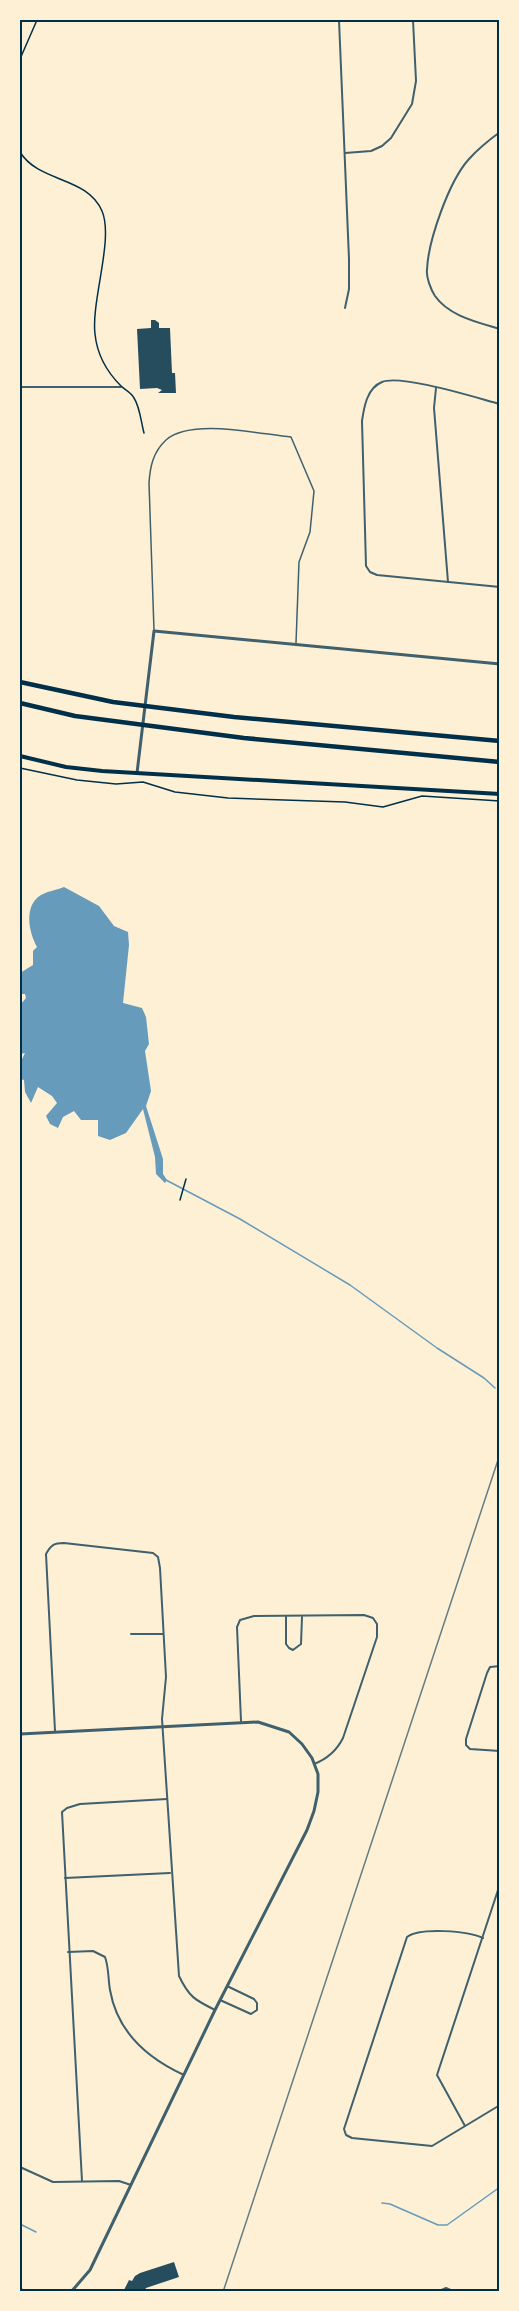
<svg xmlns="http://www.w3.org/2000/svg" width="519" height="2311" font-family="'Titillium Web',sans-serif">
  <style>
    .water { fill: #669bbc }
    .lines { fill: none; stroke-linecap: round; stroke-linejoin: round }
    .stream { stroke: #669bbc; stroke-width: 1.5 }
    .building { fill: #264d5e }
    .path { stroke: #003049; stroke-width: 1.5 }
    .service { stroke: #3f606c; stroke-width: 1.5 }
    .minor { stroke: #3f606c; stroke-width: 2 }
    .tertiary { stroke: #3f606c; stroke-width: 3 }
    .secondary { stroke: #003049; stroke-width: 4 }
    .motorway { stroke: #003049; stroke-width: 4.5 }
    .rail { stroke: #657d81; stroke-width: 1.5 }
    .neatline { fill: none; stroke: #003049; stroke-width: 2 }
  </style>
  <rect width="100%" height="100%" fill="#fdf0d5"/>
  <path class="water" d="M 64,887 L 99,906 L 114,926 L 128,932 L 129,945 L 123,1003 L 142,1008 L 146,1017 L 149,1044 L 145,1051 L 151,1091 L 146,1106 L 163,1159 L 163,1174 L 167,1180 L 165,1183 L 156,1174 L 155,1157 L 143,1109 L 126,1133 L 110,1140 L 98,1136 L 98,1120 L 81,1120 L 74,1111 L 63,1117 L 58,1128 L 50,1124 L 46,1116 L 57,1103 L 52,1096 L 38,1087 L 31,1103 L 25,1092 L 24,1080 L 20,1079 L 20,1063 L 25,1053 L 20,1054 L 22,1010 L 20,1005 L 26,998 L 25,994 L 20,994 L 20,973 L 33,965 L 33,951 L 37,947 C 28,931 24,905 41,895 C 48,891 57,890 64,887 Z"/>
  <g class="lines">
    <g class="stream">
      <path d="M 166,1180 L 240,1219 L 350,1285 L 437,1348 L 484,1378 L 495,1388"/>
      <path d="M 382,2203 L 390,2204 L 438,2225 L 447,2225 L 500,2187"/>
      <path d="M 20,2224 L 36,2232"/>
    </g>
  </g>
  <g class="building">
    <path d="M 151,320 L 155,320 L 159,323 L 159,328 L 170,328 L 172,373 L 175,373 L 176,393 L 158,393 L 162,390 L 157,388 L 140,389 L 137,329 L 151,328 Z"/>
    <path d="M 174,2262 L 179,2277 L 146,2288 L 144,2292 L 124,2290 L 129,2280 L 132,2281 L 135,2276 L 140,2273 Z"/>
  </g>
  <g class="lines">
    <g class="path">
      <path d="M 20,59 L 37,20"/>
      <path d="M 20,152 C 39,183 87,176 102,211 C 114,239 91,301 95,334 C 97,354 106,371 121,386 C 125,390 131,392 134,398 C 140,407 141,422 144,433"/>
      <path d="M 20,387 L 121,387"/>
      <path d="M 20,768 L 77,780 L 116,784 L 143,782 L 175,792 L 228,798 L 345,802 L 383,807 L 422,796 L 500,801"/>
      <path d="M 180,1200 L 186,1179"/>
    </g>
    <path class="service" d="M 154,630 L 149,483 C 150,467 153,452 166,440 C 191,418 259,434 291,437 L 314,491 L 310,532 L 299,562 L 296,643"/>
    <g class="minor">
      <path d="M 339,20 L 349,259 L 349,289 L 345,308"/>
      <path d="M 500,132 C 489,140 478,149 469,159 C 449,181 428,241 427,270 C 426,277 431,290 435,296 C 449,316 477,322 500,329"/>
      <path d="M 345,153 L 371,151 L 382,146 L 391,138 L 412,104 L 416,81 L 413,20"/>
      <path d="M 436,388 L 434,408 L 448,582"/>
      <path d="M 500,404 C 477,398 401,374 382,382 C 367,388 364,407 362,421 L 366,566 L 370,572 L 377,575 L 500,587"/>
      <path d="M 286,1617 L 286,1644 L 289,1648 L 293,1650 L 301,1644 L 302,1617"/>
      <path d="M 131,1634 L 163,1634"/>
      <path d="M 500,1666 L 490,1667 L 487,1673 L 466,1739 L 466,1745 L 470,1749 L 500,1751"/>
      <path d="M 241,1721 L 237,1627 L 240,1620 L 254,1616 L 364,1615 L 373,1618 L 377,1624 L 377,1637 L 343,1738 C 337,1750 327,1759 314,1764"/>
      <path d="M 55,1731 L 46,1554 C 51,1545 54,1543 64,1543 L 153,1553 L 158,1557 L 160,1568 L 166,1677 L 162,1719 L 179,1976 C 189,1997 195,2000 215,2010"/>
      <path d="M 65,1878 L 170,1873"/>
      <path d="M 483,1938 C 468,1931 420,1927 407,1937 L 344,2129 L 346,2135 L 352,2138 L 432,2146 L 500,2105"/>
      <path d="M 68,1952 L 93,1951 L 105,1957 C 109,1968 108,1979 110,1990 C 117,2031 147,2058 184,2075"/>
      <path d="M 220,2000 L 251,2014 L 257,2010 L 257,2003 L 254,1999 L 227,1986"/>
      <path d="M 465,2126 L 437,2075 L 500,1884"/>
      <path d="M 20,2167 L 53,2182 L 119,2181 L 131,2185"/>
      <path d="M 82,2181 L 62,1812 L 67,1808 L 80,1804 L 167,1799"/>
      <path d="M 20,2287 L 24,2292"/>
      <path d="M 437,2292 L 446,2288 L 455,2292"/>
    </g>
    <g class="tertiary">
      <path d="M 137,773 L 154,631 L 500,664"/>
      <path d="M 20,1734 L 258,1722 L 289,1732 L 302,1744 L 312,1758 L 318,1774 L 318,1792 L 314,1811 L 307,1830 L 215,2010 L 90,2270 L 71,2292"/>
    </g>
    <path class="secondary" d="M 20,756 L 66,767 L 102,771 L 500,794"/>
    <g class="motorway">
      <path d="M 20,682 L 113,702 L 234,717 L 500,741"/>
      <path d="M 20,703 L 75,716 L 244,738 L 500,762"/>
    </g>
    <path class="rail" d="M 223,2292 L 500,1454"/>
  </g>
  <rect width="519" height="2311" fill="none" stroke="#fdf0d5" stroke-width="42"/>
  <rect x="21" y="21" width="477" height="2269" class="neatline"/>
</svg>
